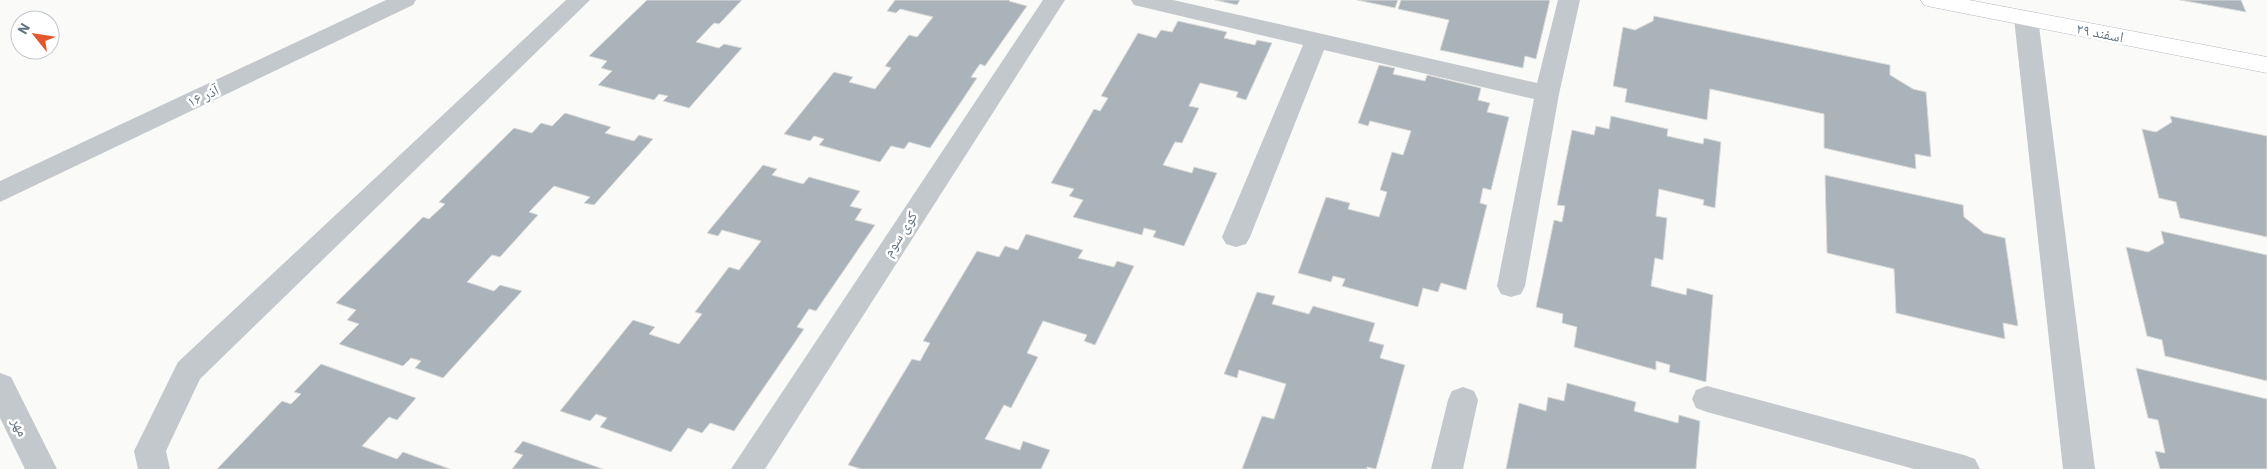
<svg xmlns="http://www.w3.org/2000/svg" width="2267" height="469" font-family="'IBM Plex Sans','Noto Naskh Arabic',sans-serif">
  <style>
    .building { fill: #aab3b9; stroke: #dcdcda }
    .lines { fill: none; stroke-linecap: round; stroke-linejoin: round }
    .secondary-casing { stroke: #b3babf; stroke-width: 1 }
    .minor { fill: #c3c8cc; fill-rule: evenodd }
    .tertiary { fill: #c3c8cc; fill-rule: evenodd }
    .secondary { fill: #fff; fill-rule: evenodd }
    .labels { text-anchor: middle; stroke-width: 5; stroke-linejoin: round; paint-order: stroke }
    .street-label { font-size: 15px; fill: #657683; stroke: #fff }
  </style>
  <rect width="100%" height="100%" fill="#fafaf8"/>
  <g class="building">
    <path d="M 647,0 L 742,0 L 719,24 L 714,23 L 696,42 L 719,48 L 724,44 L 742,48 L 689,108 L 663,101 L 668,96 L 659,94 L 654,100 L 598,85 L 612,71 L 601,68 L 607,61 L 589,56 Z"/>
    <path d="M 895,0 L 1010,0 L 1009,1 L 1027,6 L 985,66 L 980,64 L 971,77 L 977,78 L 930,148 L 909,142 L 904,149 L 891,146 L 880,162 L 819,145 L 824,139 L 814,136 L 810,141 L 784,134 L 834,72 L 853,77 L 849,82 L 875,89 L 891,68 L 885,66 L 909,35 L 917,37 L 933,17 L 900,9 L 896,13 L 887,11 Z"/>
    <path d="M 1215,0 L 1240,0 L 1237,5 Z"/>
    <path d="M 1357,0 L 1398,0 L 1395,8 Z"/>
    <path d="M 1401,0 L 1550,0 L 1536,59 L 1525,56 L 1523,68 L 1440,50 L 1449,20 L 1398,9 Z"/>
    <path d="M 2180,0 L 2241,0 L 2246,12 Z"/>
    <path d="M 1654,16 L 1890,65 L 1890,75 L 1913,89 L 1926,92 L 1931,157 L 1915,154 L 1916,169 L 1824,148 L 1824,114 L 1710,89 L 1707,120 L 1625,102 L 1627,89 L 1613,86 L 1623,27 L 1635,30 L 1653,21 Z"/>
    <path d="M 1178,21 L 1227,32 L 1224,38 L 1255,45 L 1257,40 L 1272,43 L 1246,100 L 1236,97 L 1238,92 L 1200,83 L 1189,106 L 1199,108 L 1182,143 L 1175,142 L 1163,165 L 1192,173 L 1194,167 L 1217,173 L 1184,246 L 1153,237 L 1156,231 L 1144,228 L 1142,235 L 1073,217 L 1083,200 L 1069,196 L 1074,189 L 1051,183 L 1094,109 L 1100,111 L 1108,98 L 1101,96 L 1138,33 L 1156,38 L 1161,30 L 1172,32 Z"/>
    <path d="M 1379,65 L 1395,68 L 1393,74 L 1425,81 L 1427,75 L 1481,88 L 1478,100 L 1490,103 L 1487,112 L 1509,117 L 1491,190 L 1483,188 L 1480,203 L 1487,205 L 1466,290 L 1441,283 L 1438,292 L 1423,288 L 1418,307 L 1342,286 L 1345,279 L 1333,276 L 1331,282 L 1298,273 L 1326,197 L 1350,203 L 1348,209 L 1379,217 L 1387,192 L 1380,190 L 1392,152 L 1403,155 L 1411,131 L 1370,121 L 1368,126 L 1358,123 Z"/>
    <path d="M 565,113 L 611,127 L 605,133 L 634,141 L 639,135 L 653,139 L 594,205 L 584,203 L 590,197 L 554,186 L 529,212 L 538,215 L 500,257 L 492,255 L 467,282 L 494,291 L 500,285 L 522,291 L 443,378 L 415,368 L 421,361 L 411,358 L 403,366 L 339,344 L 359,324 L 347,320 L 356,310 L 336,303 L 423,217 L 429,219 L 445,204 L 439,202 L 514,128 L 532,133 L 541,123 L 552,126 Z"/>
    <path d="M 1611,116 L 1668,129 L 1667,136 L 1703,144 L 1704,138 L 1721,142 L 1715,208 L 1703,205 L 1704,200 L 1659,189 L 1656,216 L 1667,218 L 1663,260 L 1655,258 L 1651,286 L 1686,295 L 1687,288 L 1713,295 L 1706,382 L 1669,372 L 1670,365 L 1656,361 L 1656,370 L 1574,347 L 1577,327 L 1562,323 L 1563,314 L 1536,307 L 1554,220 L 1562,222 L 1565,206 L 1557,205 L 1572,130 L 1594,135 L 1596,126 L 1609,129 Z"/>
    <path d="M 2170,116 L 2267,136 L 2267,237 L 2180,218 L 2176,202 L 2159,198 L 2142,129 L 2156,132 L 2172,122 Z"/>
    <path d="M 763,165 L 777,169 L 772,175 L 803,184 L 809,177 L 860,191 L 850,206 L 862,209 L 855,220 L 875,225 L 816,311 L 809,309 L 797,327 L 804,329 L 734,431 L 710,423 L 702,433 L 688,428 L 671,452 L 600,427 L 607,418 L 596,414 L 590,421 L 560,411 L 633,320 L 655,327 L 649,334 L 679,344 L 702,314 L 695,312 L 729,267 L 739,270 L 761,241 L 722,230 L 718,236 L 707,233 Z"/>
    <path d="M 1825,175 L 1963,205 L 1964,217 L 1984,233 L 2005,238 L 2018,326 L 2003,323 L 2005,339 L 1896,313 L 1894,269 L 1827,253 Z"/>
    <path d="M 2161,231 L 2267,255 L 2267,381 L 2165,356 L 2162,340 L 2147,336 L 2126,247 L 2148,252 L 2164,243 Z"/>
    <path d="M 1026,234 L 1083,250 L 1078,258 L 1114,267 L 1117,261 L 1134,266 L 1095,345 L 1084,341 L 1087,335 L 1043,321 L 1027,353 L 1038,357 L 1011,408 L 1004,405 L 985,439 L 1020,450 L 1023,441 L 1050,450 L 1041,469 L 861,469 L 848,465 L 912,359 L 920,361 L 930,343 L 923,341 L 977,251 L 999,257 L 1005,246 L 1018,250 Z"/>
    <path d="M 1257,292 L 1275,296 L 1272,304 L 1309,314 L 1313,306 L 1375,323 L 1369,341 L 1384,345 L 1380,358 L 1405,365 L 1376,469 L 1367,467 L 1367,469 L 1242,469 L 1262,416 L 1274,419 L 1286,384 L 1239,370 L 1237,378 L 1224,374 Z"/>
    <path d="M 321,364 L 416,398 L 397,420 L 389,417 L 362,446 L 397,459 L 403,452 L 450,469 L 217,469 L 282,401 L 291,404 L 301,394 L 294,392 Z"/>
    <path d="M 2136,368 L 2267,399 L 2267,469 L 2160,469 L 2155,451 L 2165,453 L 2158,420 L 2148,418 Z"/>
    <path d="M 1567,383 L 1636,402 L 1634,411 L 1678,423 L 1679,415 L 1700,421 L 1696,469 L 1506,469 L 1519,403 L 1546,411 L 1548,397 L 1564,401 Z"/>
    <path d="M 523,441 L 603,469 L 512,469 L 523,455 L 514,452 Z"/>
  </g>
  <g class="lines">
    <g class="secondary-casing">
      <path id="secondary" d="M 1921,0 L 1969,0 L 2267,57 L 2267,73 L 1932,7 L 1924,5 Z"/>
    </g>
    <g class="minor">
      <path d="M 566,0 L 590,0 L 200,379 L 166,451 L 170,469 L 138,469 L 134,451 L 178,362 Z"/>
      <path d="M 1043,0 L 1065,0 L 765,469 L 731,469 Z"/>
      <path d="M 1131,0 L 1173,0 L 1537,83 L 1558,0 L 1580,0 L 1559,94 L 1525,286 L 1521,294 L 1511,297 L 1501,294 L 1497,286 L 1534,99 L 1324,50 L 1250,237 L 1246,244 L 1236,247 L 1226,244 L 1222,237 L 1303,45 L 1134,5 Z"/>
      <path d="M 2026,11 L 2034,13 L 2038,18 L 2095,469 L 2063,469 L 2014,18 L 2018,13 Z"/>
      <path d="M 0,373 L 11,377 L 57,469 L 25,469 L 0,418 Z"/>
      <path d="M 1707,386 L 1964,455 L 1975,459 L 1980,469 L 1914,469 L 1707,412 L 1696,408 L 1692,399 L 1696,390 Z"/>
      <path d="M 1463,387 L 1474,391 L 1478,400 L 1463,469 L 1431,469 L 1448,400 L 1452,391 Z"/>
    </g>
    <path class="tertiary" d="M 386,0 L 416,0 L 413,5 L 0,202 L 0,181 Z"/>
    <use href="#secondary" class="secondary"/>
  </g>
  <g class="labels">
    <g class="street-label">
      <text transform="translate(2100 33) rotate(11)" y="5">۲۹ اسفند</text>
      <text transform="translate(203 96) rotate(-25)" y="5">۱۶ آذر</text>
      <text transform="translate(900 234) rotate(-57)" y="5">کوی سوم</text>
      <text transform="translate(20 427) rotate(64)" y="5">مهر</text>
    </g>
  </g>
  <g transform="translate(35 35) rotate(300)"><circle r="24" fill="#ffffff" stroke="#c1c8cd"/>
  <path d="M0-4L9 19L0 12L-9 19Z" fill="#e4572e"/>
  <text y="-8" font-size="14" font-weight="bold" text-anchor="middle" fill="#657683">N</text>
  </g>
</svg>
